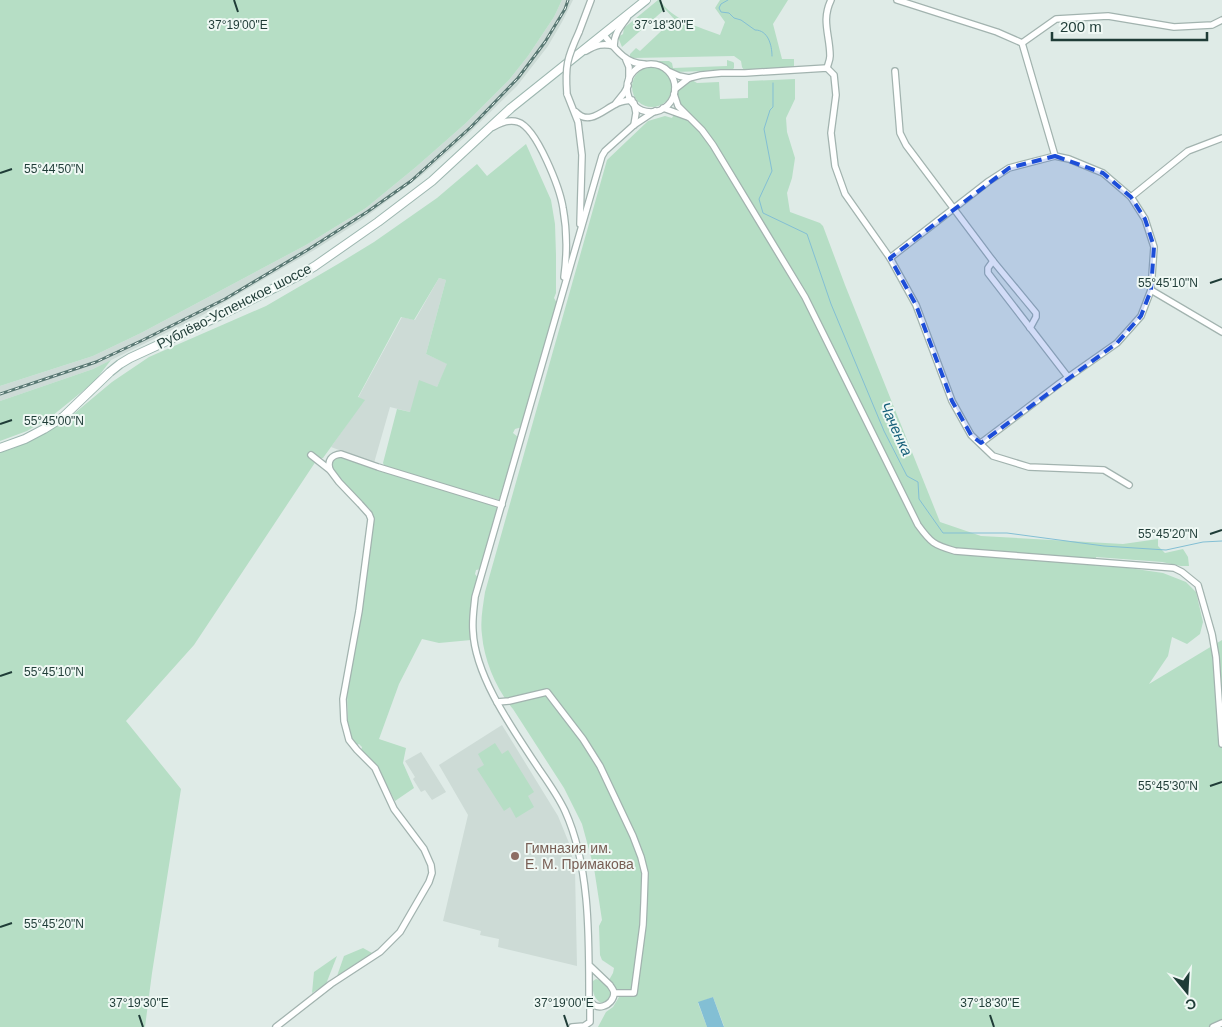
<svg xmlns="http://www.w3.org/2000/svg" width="1222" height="1027" font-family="Arial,sans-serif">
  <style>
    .built { fill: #cddbd6 }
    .green { fill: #b6dec5 }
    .water { fill: #83bfd4 }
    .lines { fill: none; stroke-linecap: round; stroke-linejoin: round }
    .stream { stroke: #83bfd4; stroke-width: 1 }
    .minor-casing { stroke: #a2b3af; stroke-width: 8 }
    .secondary-casing { stroke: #9db7b0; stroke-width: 10 }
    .minor { stroke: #fff; stroke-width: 5.5 }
    .secondary { stroke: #fff; stroke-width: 8 }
    .rail-casing { stroke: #597873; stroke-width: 3 }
    .rail { stroke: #eff8f4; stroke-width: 1; stroke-dasharray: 4; stroke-linecap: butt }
    .minor-bridge-casing { stroke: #a2b3af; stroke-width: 8; stroke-linecap: butt }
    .minor-bridge { stroke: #fff; stroke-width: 5.5 }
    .marked { fill: #1d4ed8; fill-opacity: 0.2; stroke: #1d4ed8; stroke-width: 4; stroke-dasharray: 10 6; stroke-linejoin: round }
    .ticks { fill: none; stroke: #1f3c37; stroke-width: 2 }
    .education-dot { fill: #8d6e63; stroke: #eff8f4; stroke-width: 2 }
    .labels { text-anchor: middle; stroke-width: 4; stroke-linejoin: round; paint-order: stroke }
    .street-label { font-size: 14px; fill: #1f3c37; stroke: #eff8f4 }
    .education-label { font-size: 14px; fill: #785e54; stroke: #eff8f4; text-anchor: start }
    .water-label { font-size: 15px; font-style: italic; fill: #16607a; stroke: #eff8f4 }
    .ticks-label { font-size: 12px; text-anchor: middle; fill: #1f3c37; stroke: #eff8f4; stroke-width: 4; stroke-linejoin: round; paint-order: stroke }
  </style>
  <rect width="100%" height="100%" fill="#dfebe7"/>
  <g class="built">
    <path d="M 562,0 L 573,0 L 562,22 L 548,46 L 517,86 L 465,137 L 422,175 L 363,219 L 316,249 L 201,316 L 166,333 L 93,369 L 0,401 L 0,386 L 93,356 L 141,333 L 306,245 L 366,208 L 416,167 L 466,123 L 509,80 L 528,56 L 554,17 Z"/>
    <path d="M 439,278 L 446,280 L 426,354 L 448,364 L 437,387 L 410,412 L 390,407 L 374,463 L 331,447 L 364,400 L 358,398 L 402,317 L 415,320 Z"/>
    <path d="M 502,725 L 558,816 L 569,843 L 575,870 L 577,966 L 498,947 L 499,939 L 480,935 L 481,931 L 443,921 L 468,815 L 439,765 Z"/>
    <path d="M 421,752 L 446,792 L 432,800 L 425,790 L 421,792 L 413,779 L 415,777 L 405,761 Z"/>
  </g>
  <g class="green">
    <path d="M 0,0 L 562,0 L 554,17 L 528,56 L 509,80 L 466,123 L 416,167 L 366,208 L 306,245 L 141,333 L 93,356 L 0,386 Z"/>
    <path d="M 658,0 L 660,0 C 672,20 699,27 720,35 L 725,22 L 715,8 L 720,0 L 788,0 L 773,24 L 782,59 L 794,59 L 794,67 L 744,70 L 742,67 L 741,61 L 734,56 L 633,58 L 630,57 L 630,54 L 636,48 L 640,51 L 674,19 L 665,9 L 622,47 L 618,37 L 623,34 L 624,28 Z"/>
    <path d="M 727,60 L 733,62 L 734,63 L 734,68 L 732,70 L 675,72 C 668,70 661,64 654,61 L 669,61 L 672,63 L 673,68 L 727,66 Z"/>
    <circle cx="652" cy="87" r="20"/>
    <path d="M 795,79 L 795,99 L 786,118 L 787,132 L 795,158 L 792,178 L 787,193 L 790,212 L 820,223 L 823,226 L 845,285 L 940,522 L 981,536 L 1123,544 L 1158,539 L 1158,546 L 1165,553 L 1183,549 L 1188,557 L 1189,566 L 1181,566 L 1162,562 L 1096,557 L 1095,566 L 1122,567 L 1163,573 L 1186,582 L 1196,592 L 1203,622 L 1200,634 L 1187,644 L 1172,637 L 1168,656 L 1149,684 L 1222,640 L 1222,1027 L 723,1027 L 724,1026 L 713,997 L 698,1003 L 707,1027 L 598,1027 L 606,1012 L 613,1007 L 619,997 L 614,985 L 609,980 L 613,973 L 614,968 L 602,960 L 600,955 L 599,926 L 602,920 L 594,868 L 582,824 L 564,788 L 513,709 C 496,689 484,660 482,635 C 480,621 483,606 485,592 L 607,160 L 648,121 L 665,116 L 672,118 L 679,105 L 676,94 L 677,90 L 683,85 L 692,80 L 697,83 L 719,82 L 720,99 L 748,98 L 748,81 Z"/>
    <path d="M 526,144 L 551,200 L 555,224 L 556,255 L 556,293 L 554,298 L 557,303 L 522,427 L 515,429 L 513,433 L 518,437 L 499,500 L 385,467 L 383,463 L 397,409 L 410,412 L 419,380 L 437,387 L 447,364 L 426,354 L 446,280 L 439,278 L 414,320 L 401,317 L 358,397 L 365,400 L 323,458 L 318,458 L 194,645 L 126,721 L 181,789 L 152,973 L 145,1027 L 0,1027 L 0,452 L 12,449 L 31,440 L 70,417 L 112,382 L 149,357 L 266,306 L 338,264 L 374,242 L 437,198 L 477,164 L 487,176 Z"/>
    <path d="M 111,360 L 94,382 L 52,416 L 27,431 L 0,441 L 0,401 L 93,369 Z"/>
    <path d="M 339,457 L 495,505 L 498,509 L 481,569 L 476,570 L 475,574 L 478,578 C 473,598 468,619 471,640 L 439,643 L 422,639 L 399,684 L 379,739 L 406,748 L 403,763 L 414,788 L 395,801 L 376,764 L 361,750 L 362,747 L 359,744 L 357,745 L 351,739 L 348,725 L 347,693 L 361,616 L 374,519 L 370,509 L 342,482 L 331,467 C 332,461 333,459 339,457 Z"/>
    <path d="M 495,743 L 502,754 L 508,750 L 534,792 L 528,796 L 534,807 L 516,818 L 510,807 L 504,811 L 477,769 L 484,765 L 478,754 Z"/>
    <path d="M 363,948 L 372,953 L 337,976 L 344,956 Z"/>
    <path d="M 337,956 L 326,984 L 312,993 L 314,972 Z"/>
    <path d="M 596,979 C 609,982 620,999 601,1003 C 593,998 592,990 593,981 Z"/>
  </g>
  <path class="water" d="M 713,997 L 724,1027 L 707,1027 L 698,1002 Z"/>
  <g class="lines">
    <g class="stream">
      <path d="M 728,0 L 721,4 L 719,8 L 721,12 L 729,13 L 734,18 L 741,20 L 755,30 C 768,30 772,45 772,56"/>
      <path d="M 773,83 L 773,107 L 770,110 L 764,129 L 772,171 L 759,199 L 763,213 L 807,234 L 831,304 L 884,431 L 907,476 L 918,482 L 919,499 L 943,533 L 1007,533 L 1104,546 L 1166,550 L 1203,542 L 1222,541"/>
    </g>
    <g class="minor-casing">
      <g id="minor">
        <path d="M 897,0 L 997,32 L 1022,43 L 1055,156"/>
        <path d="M 579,32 L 591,0"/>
        <path d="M 603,34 C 614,47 625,64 644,64"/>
        <path d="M 1022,43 L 1056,19 L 1108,16 L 1174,27 L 1212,25 L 1222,20"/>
        <path d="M 614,46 C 614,34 620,27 627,18"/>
        <path d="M 586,51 C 596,45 603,43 614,46"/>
        <path d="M 626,60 L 629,67 L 629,80"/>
        <circle cx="651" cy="88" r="24"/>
        <path d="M 827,68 C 828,64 830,60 830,56 C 830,35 821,21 831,0"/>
        <path d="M 895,71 L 900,133 L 906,145 L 993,261 L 1036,313 L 1036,317 L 1030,328"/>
        <path d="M 670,72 L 679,76 L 689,78"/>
        <path d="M 675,89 L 689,78 L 701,75 L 721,73 L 745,73 L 827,68 L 834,75 L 836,95 L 831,133 L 835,166 L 845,194 L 890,258 L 916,305 L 952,401 L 971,435 L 993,456 L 1029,467 L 1104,470 L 1129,485"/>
        <path d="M 567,94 L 578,122 L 582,155 L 580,224"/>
        <path d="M 674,94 L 678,106 L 702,130 L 713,145 L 805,297 L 918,525 C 931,543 934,545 955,551 L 1162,567 L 1174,568 L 1182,572 L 1198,585 L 1212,634 L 1216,657 L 1222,744"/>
        <path d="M 616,103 L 624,93 L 628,86"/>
        <path d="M 634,103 L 636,113 L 634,125"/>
        <path d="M 663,108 L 688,117"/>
        <path d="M 576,112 C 589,126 603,110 616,104 C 621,101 626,101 632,100"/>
        <path d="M 493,127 C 500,123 510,119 518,122 C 537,128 560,189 563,208 C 567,230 567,255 564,277"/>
        <path d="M 1131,197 L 1188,151 L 1222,138"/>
        <path d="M 890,258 L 989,181 L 1009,168 L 1055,156 L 1069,159 L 1103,173 L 1131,197 L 1145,219 L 1154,247 L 1151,290 L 1141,316 L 1117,343 L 1060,383 L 981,443"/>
        <path d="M 993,261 L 988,268 L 988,273 L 1068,377"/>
        <path d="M 1151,290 L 1222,332"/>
        <path d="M 330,470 C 327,461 331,455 341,454 L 378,467 L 502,505"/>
        <path d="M 497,702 L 509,701 L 547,692 L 583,739 L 600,766 L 633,836 L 641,857 L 645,873 L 644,903 L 643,925 L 634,993 L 614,993"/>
        <path d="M 589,965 L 610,985 C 611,987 614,990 614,993 C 614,1006 593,1014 589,997 C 589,937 590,866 565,811 C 558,796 548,782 539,769 C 514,731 475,677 473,631 C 472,619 474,608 475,597 L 602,156 L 605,151 L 634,125 L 655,111"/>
        <path d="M 276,1027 L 331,984 L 380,952 L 400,932 L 429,882 L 432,873 L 431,865 L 424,849 L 394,809 L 375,768 L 357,750 L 349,740 L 344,721 L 343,699 L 359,611 L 371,519 L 369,514 L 360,504 L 339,482 L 330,470 L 311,455"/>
        <path d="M 572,1027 L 584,1026 L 590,1022 L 590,1002"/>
        <path d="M 1213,1027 L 1222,1023"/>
      </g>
    </g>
    <g class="secondary-casing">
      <path id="secondary" d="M 0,448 L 25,439 L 44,429 L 63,417 L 110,372 L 120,364 L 130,358 L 182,334 L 229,311 L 300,275 L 315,266 L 378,222 L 432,181 L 511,108 L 646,0"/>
    </g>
    <use href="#minor" class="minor"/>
    <use href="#secondary" class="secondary"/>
    <g class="rail-casing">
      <path id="rail" d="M 0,394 L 96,362 L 143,340 L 225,299 L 309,249 L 367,212 L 411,181 L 471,127 L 518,78 L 545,42 L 565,9 L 568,0"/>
    </g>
    <use href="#rail" class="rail"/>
    <g class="minor-bridge-casing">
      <path id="minor-bridge" d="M 567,94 C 565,66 567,58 579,32"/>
    </g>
    <use href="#minor-bridge" class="minor-bridge"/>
  </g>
  <path class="marked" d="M 1055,156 L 1103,173 L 1131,197 L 1145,219 L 1154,247 L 1151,290 L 1141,316 L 1117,343 L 981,443 L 971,435 L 952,401 L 916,305 L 890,258 L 1009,168 Z"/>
  <path class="ticks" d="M 234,0 L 238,12M 660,0 L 664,12M 0,173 L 12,169M 1210,283 L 1222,279M 0,424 L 12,420M 1210,534 L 1222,530M 0,676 L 12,672M 1210,786 L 1222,782M 0,927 L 12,923M 139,1015 L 143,1027M 564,1015 L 568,1027M 990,1015 L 994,1027"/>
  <circle class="education-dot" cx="515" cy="856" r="5"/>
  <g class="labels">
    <g class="street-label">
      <text transform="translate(234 306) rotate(-27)" y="5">Рублёво-Успенское шоссе</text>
    </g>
    <g class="education-label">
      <text x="525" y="853">Гимназия им.<tspan x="525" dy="16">Е. М. Примакова</tspan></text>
    </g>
    <g class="water-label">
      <text transform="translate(896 429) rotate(65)" y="5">Чаченка</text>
    </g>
  </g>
  <g class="ticks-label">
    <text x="238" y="29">37°19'00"E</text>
    <text x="664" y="29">37°18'30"E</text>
    <text x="54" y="173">55°44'50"N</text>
    <text x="1168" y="287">55°45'10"N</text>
    <text x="54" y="425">55°45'00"N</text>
    <text x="1168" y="538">55°45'20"N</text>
    <text x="54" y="676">55°45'10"N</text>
    <text x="1168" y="790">55°45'30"N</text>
    <text x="54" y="928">55°45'20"N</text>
    <text x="564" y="1007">37°19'00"E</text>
    <text x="990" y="1007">37°18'30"E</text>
    <text x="139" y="1007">37°19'30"E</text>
  </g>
  <g transform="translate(1187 992) rotate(162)" stroke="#eff8f4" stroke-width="4" paint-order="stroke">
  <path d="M0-4L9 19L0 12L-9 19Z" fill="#1f3c37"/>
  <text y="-8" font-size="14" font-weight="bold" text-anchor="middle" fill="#1f3c37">С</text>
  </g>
  <path d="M1052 32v8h155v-8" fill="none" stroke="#1f3c37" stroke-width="2.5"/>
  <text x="1060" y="32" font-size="15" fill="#1f3c37" stroke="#eff8f4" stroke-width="4" paint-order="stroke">200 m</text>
</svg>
